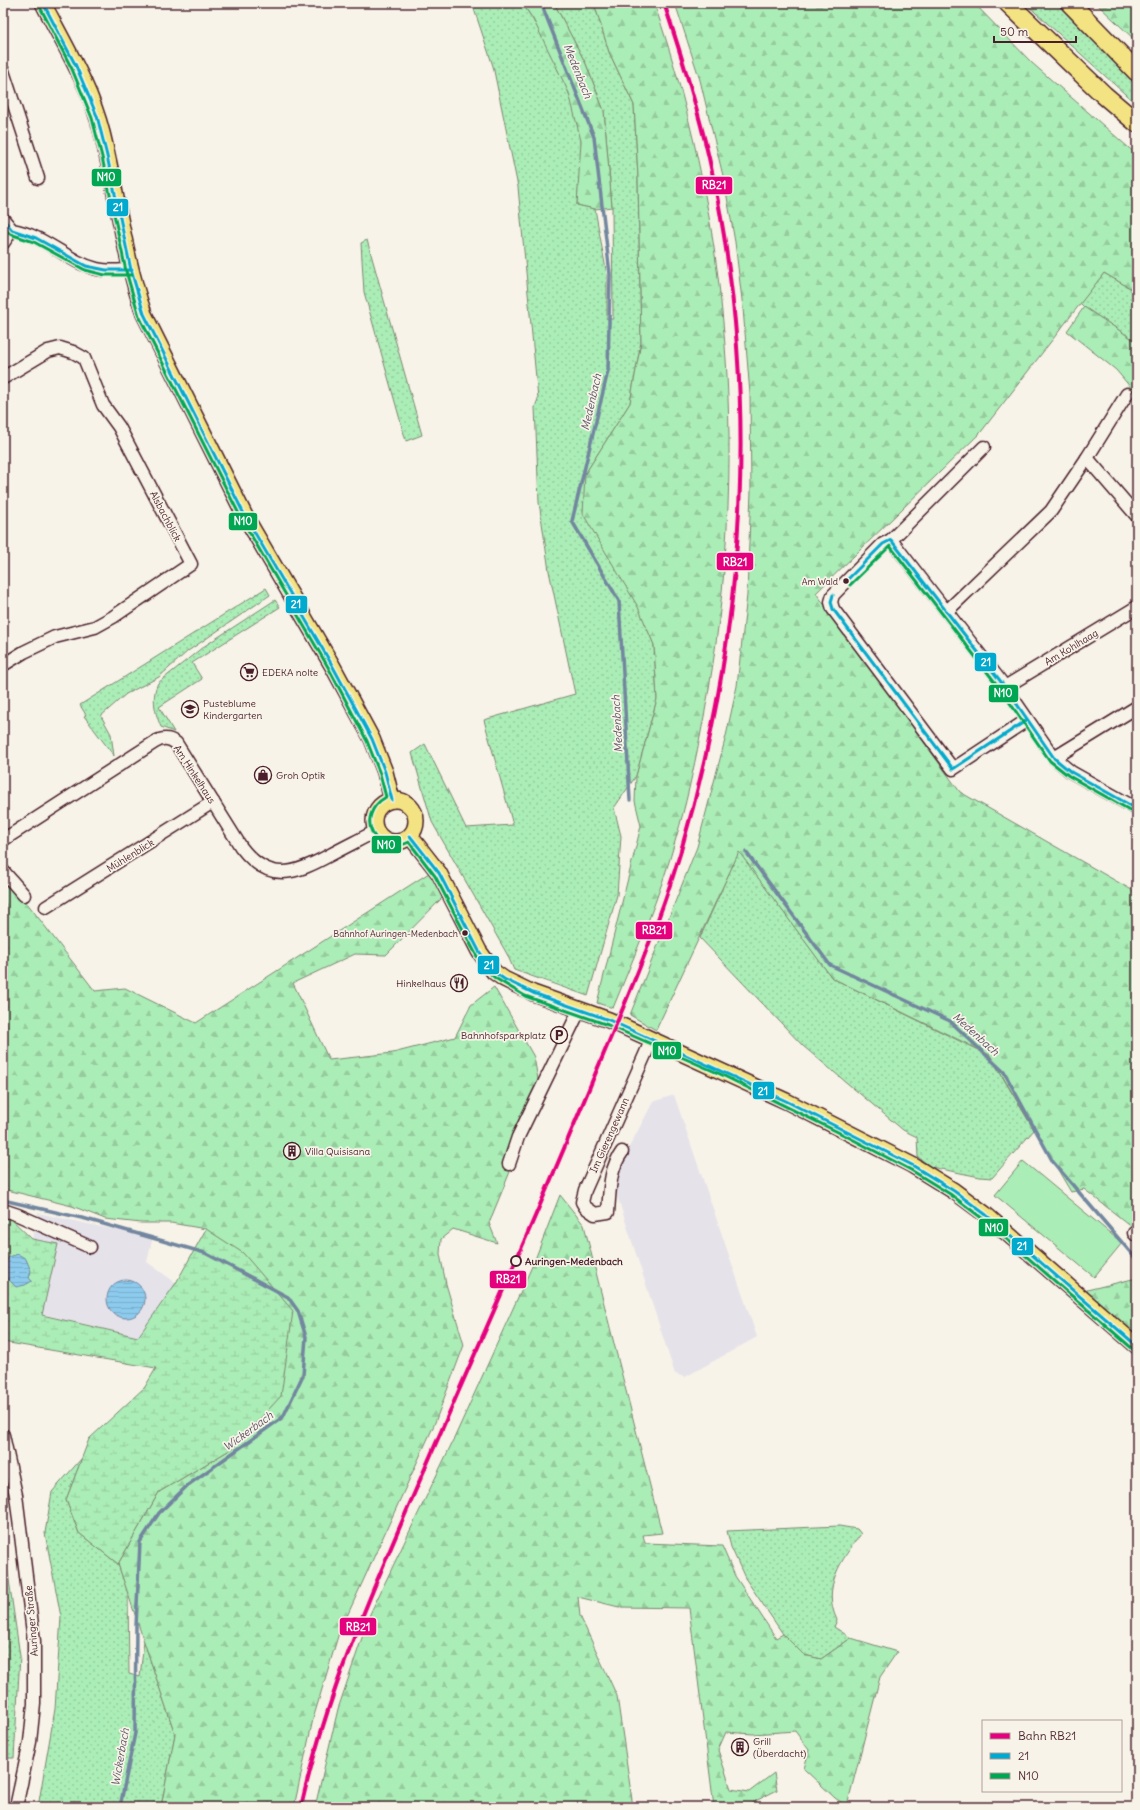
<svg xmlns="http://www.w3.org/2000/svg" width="1140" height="1810" font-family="Delius,sans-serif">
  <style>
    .built { fill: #e5e2ea }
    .green { fill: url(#green-dots); stroke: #7a8670 }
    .forest { fill: url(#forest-firs); stroke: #7a8670 }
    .wetland { fill: url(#wetland-marsh); stroke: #7a8670 }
    .pitch { fill: #abedb6; stroke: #7a8670 }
    .water { fill: url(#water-rules); stroke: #72869f }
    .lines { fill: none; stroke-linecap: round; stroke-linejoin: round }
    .stream { stroke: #72869f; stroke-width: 3.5 }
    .minor-casing { stroke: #4a1f2b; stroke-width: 15 }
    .major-casing { stroke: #4a1f2b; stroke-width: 18 }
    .highway-casing { stroke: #4a1f2b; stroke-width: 21 }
    .minor { stroke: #f7f3e8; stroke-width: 12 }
    .major { stroke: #f4e382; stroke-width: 15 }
    .highway { stroke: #f4e382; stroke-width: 18 }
    .bus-1-casing { stroke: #f7f3e8; stroke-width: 6 }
    .bus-2-casing { stroke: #f7f3e8; stroke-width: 6 }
    .bus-1 { stroke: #00a9ce; stroke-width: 3 }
    .bus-2 { stroke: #00a651; stroke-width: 3 }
    .rail-1-casing { stroke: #f7f3e8; stroke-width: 7 }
    .rail-1 { stroke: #e5007d; stroke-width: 4 }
    .bus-dot { fill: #4a1f2b; stroke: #f7f3e8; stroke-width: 1.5 }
    .stop-dot { fill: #f7f3e8; stroke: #4a1f2b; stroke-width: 2 }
    .labels { text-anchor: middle; stroke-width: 3.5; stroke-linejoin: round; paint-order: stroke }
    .bus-label { font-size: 9px; fill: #4a1f2b; stroke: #f7f3e8; text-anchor: end }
    .street-label { font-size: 10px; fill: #4a1f2b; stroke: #f7f3e8 }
    .poi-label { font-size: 10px; fill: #4a1f2b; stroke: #f7f3e8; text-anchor: start }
    .stop-label { font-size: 10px; font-weight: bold; fill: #4a1f2b; stroke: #f7f3e8; text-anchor: start }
    .water-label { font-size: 11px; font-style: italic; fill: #5e5365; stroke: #f7f3e8 }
    .line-badge { stroke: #f7f3e8; stroke-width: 1.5 }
    .badge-label { font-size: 11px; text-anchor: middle; font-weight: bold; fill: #fff }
  </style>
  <defs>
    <pattern id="green-dots" width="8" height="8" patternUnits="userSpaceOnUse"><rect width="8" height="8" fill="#abedb6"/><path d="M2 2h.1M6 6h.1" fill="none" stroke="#95cb9d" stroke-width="1.8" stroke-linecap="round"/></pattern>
    <pattern id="forest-firs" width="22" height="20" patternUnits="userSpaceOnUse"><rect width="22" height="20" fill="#abedb6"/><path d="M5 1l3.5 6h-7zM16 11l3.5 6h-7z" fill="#95cb9d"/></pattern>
    <pattern id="wetland-marsh" width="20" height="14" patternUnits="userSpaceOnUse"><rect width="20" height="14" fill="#abedb6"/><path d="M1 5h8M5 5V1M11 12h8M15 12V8" fill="none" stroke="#95cb9d"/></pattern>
    <pattern id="water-rules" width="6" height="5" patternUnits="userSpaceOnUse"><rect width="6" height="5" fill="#8ccbed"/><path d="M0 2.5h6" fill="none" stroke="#7aaecb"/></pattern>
  </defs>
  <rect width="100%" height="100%" fill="#f7f3e8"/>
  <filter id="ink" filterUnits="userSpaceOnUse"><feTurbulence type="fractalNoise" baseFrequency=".025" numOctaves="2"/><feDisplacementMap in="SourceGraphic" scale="8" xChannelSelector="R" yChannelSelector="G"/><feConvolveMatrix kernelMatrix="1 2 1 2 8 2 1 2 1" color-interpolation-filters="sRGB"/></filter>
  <g filter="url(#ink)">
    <g class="built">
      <path d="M 674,1095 L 757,1337 L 685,1377 L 675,1374 L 614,1186 L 616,1172 L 653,1102 Z"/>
      <path d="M 38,1213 L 97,1226 L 153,1236 L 147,1262 L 176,1283 L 138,1337 L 41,1314 L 58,1244 L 32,1239 Z"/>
    </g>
    <g class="green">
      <path d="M 472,3 L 522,3 C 546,37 577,100 581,140 C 583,158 578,187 577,205 L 595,209 L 607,275 L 607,319 L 613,319 L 612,207 L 604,111 L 586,64 L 554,3 L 594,3 L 609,52 L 634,105 L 638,177 L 641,342 L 630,403 L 585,474 L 654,645 L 657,699 L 636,776 L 614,808 L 621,836 L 617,895 L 588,996 L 514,970 L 507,954 L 432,822 L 412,753 L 425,744 L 466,828 L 513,825 L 484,720 L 575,694 L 549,571 L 539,502 L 535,407 L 538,399 L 518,187 L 493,66 Z"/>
      <path d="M 1025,3 L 1056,3 L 1137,82 L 1137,105 Z"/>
      <path d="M 367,240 L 422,435 L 406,441 L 364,292 L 361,243 Z"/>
      <path d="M 1104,273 L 1137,292 L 1137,342 L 1084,307 L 1080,303 Z"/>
      <path d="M 266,588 L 270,595 L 188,651 L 159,677 L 126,694 L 101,716 L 111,734 L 114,756 L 84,716 L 86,715 L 80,705 Z"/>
      <path d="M 275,600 L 280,607 L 192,663 L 202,679 L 159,707 L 174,732 L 161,727 C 155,713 151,697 158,683 L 203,647 Z"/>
      <path d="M 739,851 L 832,978 L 990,1056 L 1034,1130 L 992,1178 L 980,1177 L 931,1167 L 918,1157 L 917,1137 L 903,1130 L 803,1046 L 700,938 Z"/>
      <path d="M 82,1458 L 66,1500 L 79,1533 L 118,1564 L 128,1593 L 129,1674 L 140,1677 L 144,1641 L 175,1734 L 161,1807 L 38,1807 L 55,1709 L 61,1617 L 45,1533 L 52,1492 Z"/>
      <path d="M 839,1526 L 857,1529 L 861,1534 C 842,1559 821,1587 837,1620 L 834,1627 L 851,1638 L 821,1659 L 804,1655 L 783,1634 L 745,1578 L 731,1547 L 727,1531 Z"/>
      <path d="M 3,1559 L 6,1559 L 20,1656 L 14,1758 L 3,1758 Z"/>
    </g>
    <g class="forest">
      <path d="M 522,3 L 554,3 L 586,64 L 604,111 L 612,207 L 595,209 L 577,205 L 581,141 L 569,93 L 533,19 Z"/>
      <path d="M 594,3 L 654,3 C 736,241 750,491 700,737 C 693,771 686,805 676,838 C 660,896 636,952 613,1008 L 597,1003 L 641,826 L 635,801 L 636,776 L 657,699 L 654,645 L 638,607 L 583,514 L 585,474 L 630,403 L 641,342 L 638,177 L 634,105 L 609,52 Z"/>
      <path d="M 675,3 L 974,3 L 1032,63 L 1137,155 L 1137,292 L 1104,273 L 981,432 L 816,593 L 960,792 L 1137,893 L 1137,1231 L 1084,1189 L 1071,1192 L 990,1055 L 832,978 L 739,852 L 656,1030 L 630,1015 L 697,847 L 726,736 L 737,686 L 747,595 L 751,491 L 750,394 L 743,308 L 735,242 L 724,180 L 700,80 Z"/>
      <path d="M 1096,3 L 1137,3 L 1137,42 Z"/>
      <path d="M 1084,307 L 1137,342 L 1137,395 L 1116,370 L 1067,331 Z"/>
      <path d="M 3,872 L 95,991 L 125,988 L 196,1023 L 429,873 L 444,896 L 386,955 L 355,954 L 293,983 L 329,1060 L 393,1053 L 455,1037 L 471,1005 L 494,987 L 534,1057 L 541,1096 L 489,1223 L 497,1243 L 453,1229 L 441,1239 L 440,1254 L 446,1284 L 464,1345 L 434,1425 L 338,1636 L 313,1719 L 294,1807 L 161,1807 L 175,1734 L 118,1564 L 159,1492 L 233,1448 L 206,1229 L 171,1223 L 141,1223 L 105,1219 L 72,1206 L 3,1189 Z"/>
      <path d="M 560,1195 L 584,1225 L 662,1533 L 643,1535 L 645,1543 L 722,1546 L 735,1576 L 776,1638 L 783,1634 L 804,1655 L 821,1659 L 851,1638 L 897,1652 L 880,1677 L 847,1806 L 835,1798 L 804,1769 L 809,1750 L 795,1731 L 753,1734 L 726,1732 L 718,1750 L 731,1789 L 749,1792 L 774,1773 L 777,1790 L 744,1807 L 714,1807 L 689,1608 L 619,1607 L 578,1597 L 580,1616 L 617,1696 L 633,1807 L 315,1807 L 338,1709 L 370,1614 L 452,1443 L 534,1262 Z"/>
      <path d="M 1137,1278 L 1137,1305 L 1132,1311 L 1137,1315 L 1137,1340 L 1089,1295 L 1087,1290 Z"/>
    </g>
    <path class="wetland" d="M 3,1216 L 10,1218 L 32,1239 L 58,1244 L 42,1315 L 138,1337 L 176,1283 L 206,1229 L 243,1253 L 293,1311 L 281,1396 L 233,1448 L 159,1492 L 118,1564 L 79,1533 L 66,1500 L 89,1439 L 145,1387 L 156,1368 L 3,1342 Z"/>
    <path class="pitch" d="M 1023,1161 L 1122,1243 L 1094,1277 L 995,1195 Z"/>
    <g class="water">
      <path d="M 18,1254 L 26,1259 L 31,1271 L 29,1278 L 32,1281 L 25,1285 L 16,1287 L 4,1275 L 3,1265 L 9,1257 Z"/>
      <circle cx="126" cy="1299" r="19"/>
    </g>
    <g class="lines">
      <g class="stream">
        <path d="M 541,3 L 594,137 L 610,274 L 608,371 L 572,521 L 619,601 L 630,800"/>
        <path d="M 746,852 L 830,965 L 950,1021 L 1004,1072 L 1053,1162 L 1137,1260"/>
        <path d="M 3,1200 L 86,1219 L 205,1253 L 288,1297 L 298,1311 L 306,1337 L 303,1375 L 283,1417 L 188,1485 L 159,1513 L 140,1542 L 136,1626 L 135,1733 L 120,1807"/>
      </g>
      <g class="minor-casing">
        <g id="minor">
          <path d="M 3,71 L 38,178"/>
          <path d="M 3,219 L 12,230 C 47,236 67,262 97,269 C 109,272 120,270 132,270"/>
          <path d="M 3,243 L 12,230"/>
          <path d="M 3,378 L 48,351 L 60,348 L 73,352 L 84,358 L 103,405 L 119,427 L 191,564 L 113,617 L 95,627 L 55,637 L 24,652 L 3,665"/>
          <path d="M 984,447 L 891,540 L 883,544 L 833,595 L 831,602 L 833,609 L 953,769 L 1027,720"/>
          <path d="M 1087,458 L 1137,516"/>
          <path d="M 891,540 L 1005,687 L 1054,758 L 1071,772 L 1137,809"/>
          <path d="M 947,611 L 1051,511 L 1087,458 L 1127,394"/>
          <path d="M 1005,687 L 1137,607"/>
          <path d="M 1054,758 L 1137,707"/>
          <path d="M 3,840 L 155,742 C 162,738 168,737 176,743 L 241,847 C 269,884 295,874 330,855 C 345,847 361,839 376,831"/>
          <path d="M 3,871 L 24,895"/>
          <path d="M 46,907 L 213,802"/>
          <path d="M 622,1152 C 609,1170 610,1190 608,1212 L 595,1214 L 585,1207 L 582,1202 L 585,1190 L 652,1039"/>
          <path d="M 509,1164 L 518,1137 L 580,1009"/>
          <path d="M 3,1210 L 18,1215 L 90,1247"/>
          <path d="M 1134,1233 L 1137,1236"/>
          <path d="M 3,1435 L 16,1495 L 34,1641 L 34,1704 L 30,1742 L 16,1807"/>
        </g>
      </g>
      <g class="major-casing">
        <g id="major">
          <path d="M 43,3 C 64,44 91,88 102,133 C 117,193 124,256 144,314 L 245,516 L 332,665 L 372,739 L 385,772 L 392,800"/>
          <circle cx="395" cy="821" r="21"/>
          <path d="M 410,836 L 439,873 L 479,951 L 494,972 L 504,979 L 533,993 L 609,1020 L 786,1101 L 912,1165 L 954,1191 L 985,1214 L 1137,1346"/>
        </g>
      </g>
      <g class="highway-casing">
        <g id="highway">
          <path d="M 1008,3 L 1104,95 L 1137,123"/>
          <path d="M 1070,3 L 1137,72"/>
        </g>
      </g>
      <use href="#minor" class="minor"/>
      <use href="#major" class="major"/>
      <use href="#highway" class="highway"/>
      <g class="bus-1-casing">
        <g id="bus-1">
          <path d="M 43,3 L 76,66 L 97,116 L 107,156 L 131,270 L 144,314 L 245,516 L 332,665 L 372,739 L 385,772 L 392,800"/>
          <path d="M 3,219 L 12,230 L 36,238 L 86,266 L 106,270 L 132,270"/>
          <path d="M 846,581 L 883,544 L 891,540 L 1005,687 L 1054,758 L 1071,772 L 1137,809"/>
          <path d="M 833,595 L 831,602 L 833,609 L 953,769 L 1027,720"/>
          <path d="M 410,836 L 439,873 L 479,951 L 494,972 L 504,979 L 533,993 L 609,1020 L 786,1101 L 912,1165 L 954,1191 L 985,1214 L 1137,1346"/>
        </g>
      </g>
      <g class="bus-2-casing">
        <g id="bus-2">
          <path d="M 39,5 L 72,69 L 92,118 L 102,157 L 126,271 L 139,316 L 241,518 L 328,667 L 367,741 L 380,774 L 386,797 C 353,816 375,859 409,842 L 435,876 L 482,966 L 495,978 L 525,996 L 608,1025 L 720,1074 L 848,1137 L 911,1170 L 950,1194 L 987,1222 L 1134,1350"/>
          <path d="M 3,227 L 10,234 L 34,242 L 85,270 L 105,275 L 132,275"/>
          <path d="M 850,585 L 890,546 L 1001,690 L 1050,761 L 1069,776 L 1135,813"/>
        </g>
      </g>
      <use href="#bus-1" class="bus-1"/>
      <use href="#bus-2" class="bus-2"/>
      <g class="rail-1-casing">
        <path id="rail-1" d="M 301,1807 C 320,1723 350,1644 384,1564 C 411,1500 439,1436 467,1372 C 509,1277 551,1181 591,1084 C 623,1008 656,933 680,854 C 747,629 761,388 709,158 C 697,106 681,54 664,3"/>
      </g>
      <use href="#rail-1" class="rail-1"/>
    </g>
  </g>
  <defs>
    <g id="supermarket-ring" transform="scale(0.9)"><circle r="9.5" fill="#f7f3e8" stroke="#4a1f2b" stroke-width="1.5"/><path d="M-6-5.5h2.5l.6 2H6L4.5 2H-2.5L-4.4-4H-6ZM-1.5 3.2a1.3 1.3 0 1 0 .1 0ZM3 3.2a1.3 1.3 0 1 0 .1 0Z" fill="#4a1f2b"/></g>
    <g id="school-ring" transform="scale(0.9)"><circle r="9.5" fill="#f7f3e8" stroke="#4a1f2b" stroke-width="1.5"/><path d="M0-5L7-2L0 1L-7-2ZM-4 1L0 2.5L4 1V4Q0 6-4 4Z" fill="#4a1f2b"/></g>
    <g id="shop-ring" transform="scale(0.9)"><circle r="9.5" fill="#f7f3e8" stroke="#4a1f2b" stroke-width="1.5"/><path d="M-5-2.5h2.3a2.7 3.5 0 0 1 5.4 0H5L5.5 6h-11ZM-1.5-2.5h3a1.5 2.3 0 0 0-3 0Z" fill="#4a1f2b"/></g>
    <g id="restaurant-ring" transform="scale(0.9)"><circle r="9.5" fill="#f7f3e8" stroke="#4a1f2b" stroke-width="1.5"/><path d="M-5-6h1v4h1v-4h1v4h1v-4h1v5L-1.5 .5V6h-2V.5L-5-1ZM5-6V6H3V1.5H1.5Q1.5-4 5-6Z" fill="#4a1f2b"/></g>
    <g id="parking-ring" transform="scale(0.9)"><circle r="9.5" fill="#f7f3e8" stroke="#4a1f2b" stroke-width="1.5"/><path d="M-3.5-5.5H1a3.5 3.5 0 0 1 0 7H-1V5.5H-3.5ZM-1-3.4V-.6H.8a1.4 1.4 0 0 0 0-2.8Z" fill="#4a1f2b"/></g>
    <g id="building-ring" transform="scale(0.9)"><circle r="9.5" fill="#f7f3e8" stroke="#4a1f2b" stroke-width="1.5"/><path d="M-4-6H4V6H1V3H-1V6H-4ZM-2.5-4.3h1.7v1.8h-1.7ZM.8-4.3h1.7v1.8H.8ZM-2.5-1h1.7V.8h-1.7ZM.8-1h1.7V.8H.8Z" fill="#4a1f2b"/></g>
  </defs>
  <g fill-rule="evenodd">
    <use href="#supermarket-ring" x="249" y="672"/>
    <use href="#school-ring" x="190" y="709"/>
    <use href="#shop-ring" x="263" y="775"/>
    <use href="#restaurant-ring" x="459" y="983"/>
    <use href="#parking-ring" x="559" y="1035"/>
    <use href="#building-ring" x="292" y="1151"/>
    <use href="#building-ring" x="740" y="1747"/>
  </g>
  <g class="bus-dot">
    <circle cx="846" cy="581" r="3.5"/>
    <circle cx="465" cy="933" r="3.5"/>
  </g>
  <circle class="stop-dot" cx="516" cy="1261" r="5"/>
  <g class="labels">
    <g class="bus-label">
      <text x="838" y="585">Am Wald</text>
      <text x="458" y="937">Bahnhof Auringen-Medenbach</text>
    </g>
    <g class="street-label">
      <text transform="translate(166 516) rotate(62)" y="4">Alsbachblick</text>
      <text transform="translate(1071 647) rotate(-31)" y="4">Am Kohlhaag</text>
      <text transform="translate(195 774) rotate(57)" y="4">Am Hinkelhaus</text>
      <text transform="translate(130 855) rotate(-32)" y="4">Mühlenblick</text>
      <text transform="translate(609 1135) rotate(-66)" y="4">Im Gierengewann</text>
      <text transform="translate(31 1621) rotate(-95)" y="4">Auringer Straße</text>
    </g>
    <g class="poi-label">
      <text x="262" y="676">EDEKA nolte</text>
      <text x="203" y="707">Pusteblume<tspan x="203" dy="12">Kindergarten</tspan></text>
      <text x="276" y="779">Groh Optik</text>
      <text x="446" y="987" text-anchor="end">Hinkelhaus</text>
      <text x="546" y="1039" text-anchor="end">Bahnhofsparkplatz</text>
      <text x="305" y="1155">Villa Quisisana</text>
      <text x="753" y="1745">Grill<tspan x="753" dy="12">(Überdacht)</tspan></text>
    </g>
    <g class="stop-label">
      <text x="525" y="1265">Auringen-Medenbach</text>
    </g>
    <g class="water-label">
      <text transform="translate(578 71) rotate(68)" y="4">Medenbach</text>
      <text transform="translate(591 402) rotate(-77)" y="4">Medenbach</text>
      <text transform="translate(617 724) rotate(-93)" y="4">Medenbach</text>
      <text transform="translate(976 1034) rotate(42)" y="4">Medenbach</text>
      <text transform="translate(248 1431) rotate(-36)" y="4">Wickerbach</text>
      <text transform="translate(120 1757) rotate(-80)" y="4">Wickerbach</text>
    </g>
  </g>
  <g class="line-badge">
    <rect x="91" y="168" width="31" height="19" rx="4" fill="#00a651"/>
    <rect x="695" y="176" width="38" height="19" rx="4" fill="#e5007d"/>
    <rect x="106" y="198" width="23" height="19" rx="4" fill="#00a9ce"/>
    <rect x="228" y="512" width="30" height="19" rx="4" fill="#00a651"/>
    <rect x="716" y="552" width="38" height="19" rx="4" fill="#e5007d"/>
    <rect x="285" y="595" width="23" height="19" rx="4" fill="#00a9ce"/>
    <rect x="974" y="652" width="23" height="20" rx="4" fill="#00a9ce"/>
    <rect x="988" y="684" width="31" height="19" rx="4" fill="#00a651"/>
    <rect x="371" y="835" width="31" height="19" rx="4" fill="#00a651"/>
    <rect x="635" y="921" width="38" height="19" rx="4" fill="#e5007d"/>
    <rect x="477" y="955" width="23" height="20" rx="4" fill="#00a9ce"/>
    <rect x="652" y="1041" width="30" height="19" rx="4" fill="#00a651"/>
    <rect x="752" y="1081" width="23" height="19" rx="4" fill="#00a9ce"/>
    <rect x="978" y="1218" width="31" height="19" rx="4" fill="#00a651"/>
    <rect x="1011" y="1237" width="23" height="19" rx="4" fill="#00a9ce"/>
    <rect x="489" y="1270" width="38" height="19" rx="4" fill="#e5007d"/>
    <rect x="339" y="1617" width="38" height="19" rx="4" fill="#e5007d"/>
  </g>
  <g class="badge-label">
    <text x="106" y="181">N10</text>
    <text x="714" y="189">RB21</text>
    <text x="118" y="211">21</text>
    <text x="243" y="525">N10</text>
    <text x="735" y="566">RB21</text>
    <text x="296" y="608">21</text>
    <text x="986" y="666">21</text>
    <text x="1003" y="697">N10</text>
    <text x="386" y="849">N10</text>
    <text x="654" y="934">RB21</text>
    <text x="489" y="969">21</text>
    <text x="667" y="1055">N10</text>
    <text x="763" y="1095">21</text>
    <text x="994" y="1232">N10</text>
    <text x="1022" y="1250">21</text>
    <text x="508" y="1283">RB21</text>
    <text x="358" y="1631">RB21</text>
  </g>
  <rect width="1140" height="1810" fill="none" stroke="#f7f3e8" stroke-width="16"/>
  <rect x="8" y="8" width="1124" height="1794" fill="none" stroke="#4a1f2b" stroke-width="1.5" filter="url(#ink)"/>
  <rect x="982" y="1720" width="140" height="72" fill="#f7f3e8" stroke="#b29e9c"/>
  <rect x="990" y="1733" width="20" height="6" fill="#e5007d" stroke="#b29e9c"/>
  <text x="1018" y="1740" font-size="12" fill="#4a1f2b">Bahn RB21</text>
  <rect x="990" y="1753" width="20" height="6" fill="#00a9ce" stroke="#b29e9c"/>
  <text x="1018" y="1760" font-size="12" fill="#4a1f2b">21</text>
  <rect x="990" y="1773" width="20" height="6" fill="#00a651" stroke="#b29e9c"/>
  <text x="1018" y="1780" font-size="12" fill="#4a1f2b">N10</text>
  <path d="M994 36v6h82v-6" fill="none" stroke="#4a1f2b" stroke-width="2"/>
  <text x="1000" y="36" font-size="12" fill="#4a1f2b" stroke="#f7f3e8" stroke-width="3" paint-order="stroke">50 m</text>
</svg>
